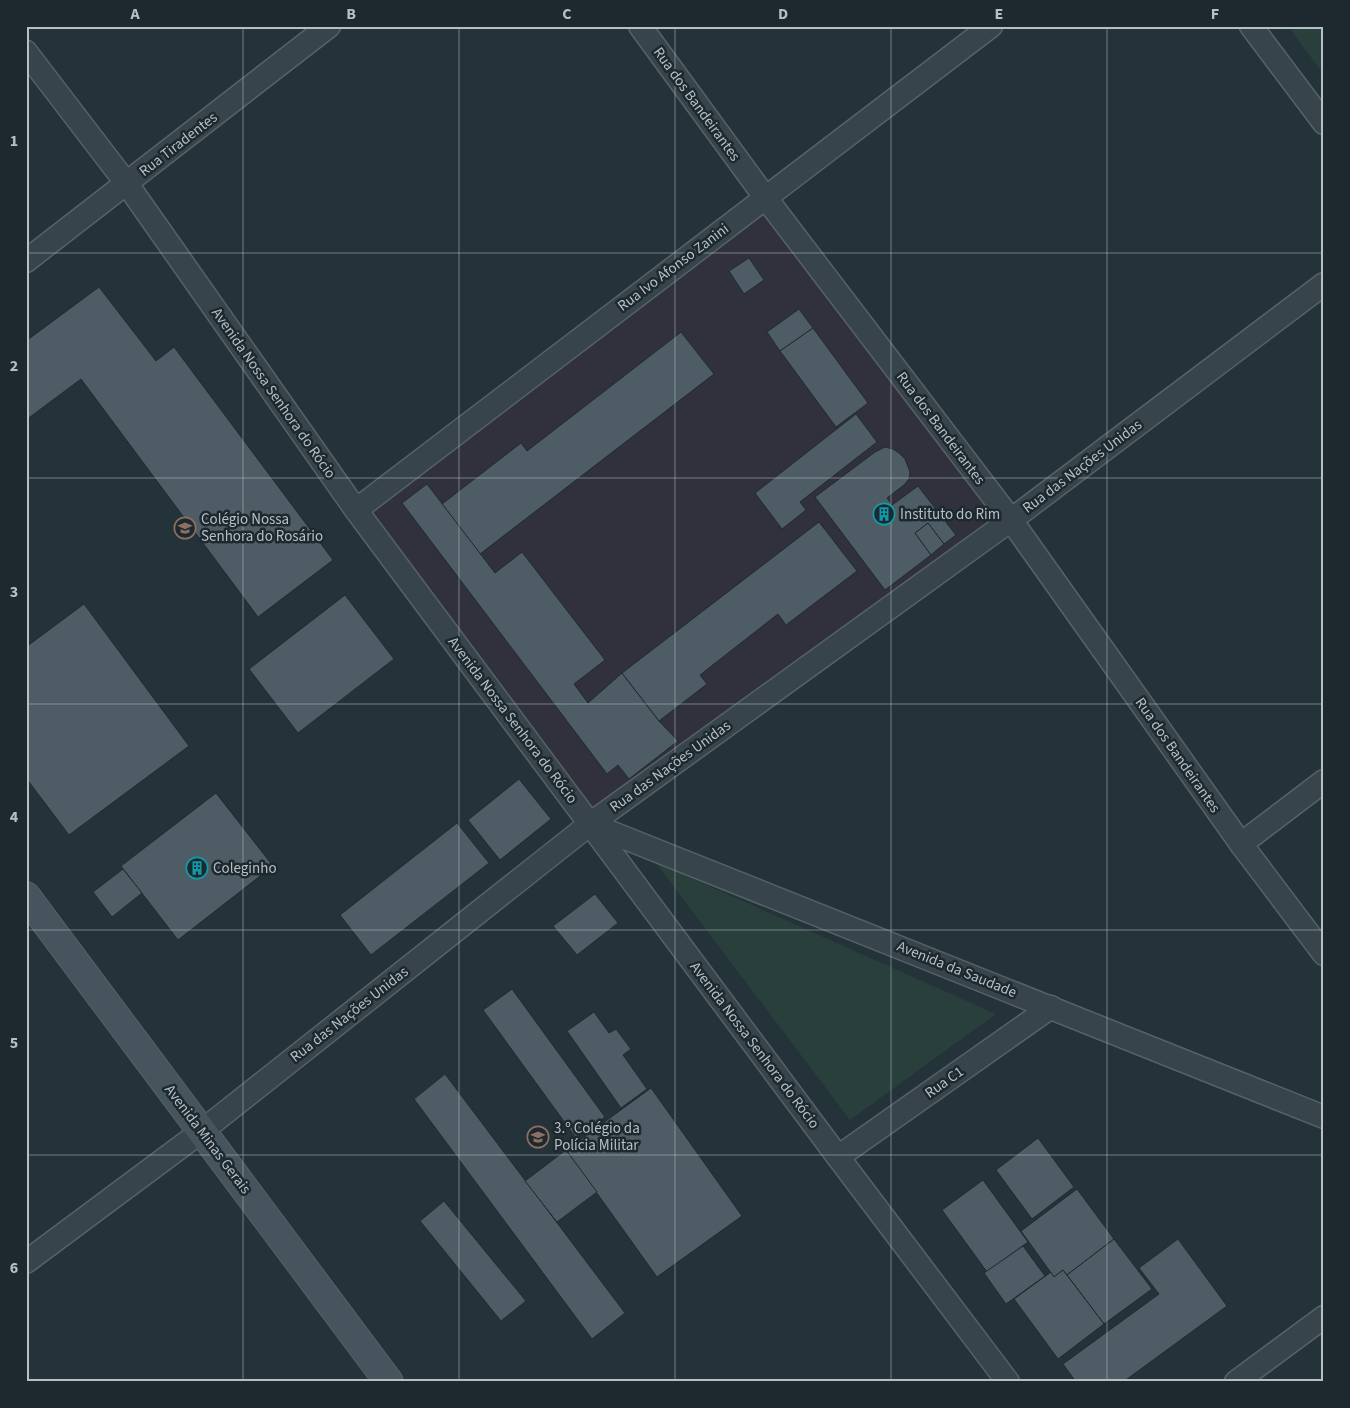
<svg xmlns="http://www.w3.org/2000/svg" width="1350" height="1408" font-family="'Source Sans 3',sans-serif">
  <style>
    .medical { fill: #30313c }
    .green { fill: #293f3b }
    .building { fill: #4e5d65; stroke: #1f2b31 }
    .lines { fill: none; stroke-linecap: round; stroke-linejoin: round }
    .street-casing { stroke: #566268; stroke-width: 25 }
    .secondary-casing { stroke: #566268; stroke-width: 30 }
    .street { stroke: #38444b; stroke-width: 22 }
    .secondary { stroke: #46545d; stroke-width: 28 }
    .grid { fill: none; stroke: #b4bfc6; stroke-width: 1; stroke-opacity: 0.55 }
    .labels { text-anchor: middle; stroke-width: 5; stroke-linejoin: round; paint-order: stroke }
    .street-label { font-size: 15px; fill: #b4bfc6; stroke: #1d292f }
    .poi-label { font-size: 15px; fill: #b4bfc6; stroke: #1d292f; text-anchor: start }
    .neatline { fill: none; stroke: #b4bfc6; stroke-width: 2 }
    .grid-label { font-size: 16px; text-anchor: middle; font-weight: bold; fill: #b4bfc6 }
  </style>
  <rect width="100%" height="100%" fill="#24323a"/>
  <path class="medical" d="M 761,206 L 994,515 L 591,822 L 360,507 Z"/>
  <g class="green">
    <path d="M 1288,26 L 1324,26 L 1324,75 Z"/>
    <path d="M 655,862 L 996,1014 L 850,1120 Z"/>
  </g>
  <g class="building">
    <path d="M 749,258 L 764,280 L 744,294 L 729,271 Z"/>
    <path d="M 99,287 L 156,361 L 174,347 L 333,560 L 258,617 L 81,379 L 26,420 L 26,341 Z"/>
    <path d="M 799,309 L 813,328 L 780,351 L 767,332 Z"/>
    <path d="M 813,328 L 868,403 L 836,427 L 780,351 Z"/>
    <path d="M 681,332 L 714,374 L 480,554 L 442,504 L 521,443 L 527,451 Z"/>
    <path d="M 856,414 L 877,442 L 800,502 L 806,510 L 782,529 L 755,493 Z"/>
    <path d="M 885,447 L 893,449 L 899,453 L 905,459 L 910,472 L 909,479 L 904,485 L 887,498 L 892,505 L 918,486 L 956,535 L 944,544 L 928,523 L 915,533 L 931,555 L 885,590 L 815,497 L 875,452 Z"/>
    <path d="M 427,484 L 495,573 L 522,552 L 605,660 L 574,684 L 588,703 L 622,673 L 659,721 L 678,741 L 629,779 L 618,765 L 607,774 L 402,503 Z"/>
    <path d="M 819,522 L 857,571 L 786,625 L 778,614 L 700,675 L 707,684 L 659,721 L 622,673 Z"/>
    <path d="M 928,523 L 944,544 L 931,555 L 915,533 Z"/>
    <path d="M 345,595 L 394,659 L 298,733 L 249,669 Z"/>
    <path d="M 84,604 L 189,746 L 69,835 L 26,778 L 26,647 Z"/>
    <path d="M 519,779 L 551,819 L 500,860 L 468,820 Z"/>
    <path d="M 216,793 L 273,866 L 178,940 L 121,866 Z"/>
    <path d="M 457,823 L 489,863 L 371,955 L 340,915 Z"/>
    <path d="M 123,869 L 142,893 L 112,917 L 93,892 Z"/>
    <path d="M 595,894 L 618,923 L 577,955 L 553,926 Z"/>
    <path d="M 512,989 L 605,1117 L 576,1138 L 483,1010 Z"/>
    <path d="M 594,1012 L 609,1033 L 616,1029 L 631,1049 L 623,1055 L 647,1089 L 621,1108 L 567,1031 Z"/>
    <path d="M 445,1074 L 625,1313 L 592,1339 L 414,1099 Z"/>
    <path d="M 651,1088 L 742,1216 L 657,1277 L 566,1150 Z"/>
    <path d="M 1038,1138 L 1074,1187 L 1032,1219 L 996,1170 Z"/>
    <path d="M 566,1150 L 597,1192 L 557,1222 L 525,1181 Z"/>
    <path d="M 983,1180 L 1028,1242 L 987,1272 L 942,1210 Z"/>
    <path d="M 1077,1189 L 1114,1239 L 1067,1275 L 1063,1270 L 1054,1277 L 1021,1231 Z"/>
    <path d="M 444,1201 L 526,1301 L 501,1321 L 420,1221 Z"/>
    <path d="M 1114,1239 L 1152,1289 L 1104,1324 L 1067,1275 Z"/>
    <path d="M 1178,1239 L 1227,1306 L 1123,1382 L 1076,1382 L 1063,1364 L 1159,1294 L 1139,1268 Z"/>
    <path d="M 1023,1246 L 1045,1276 L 1006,1304 L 984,1273 Z"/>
    <path d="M 1063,1270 L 1104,1324 L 1058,1359 L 1014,1299 L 1051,1272 L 1054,1277 Z"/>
  </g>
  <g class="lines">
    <g class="street-casing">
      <g id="street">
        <path d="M 640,26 L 765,197 L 1011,520 L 1241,844 L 1324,954"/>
        <path d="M 1251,26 L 1324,123"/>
        <path d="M 26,52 L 127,184 L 356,510 L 838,1157 L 1008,1382"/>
        <path d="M 26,261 L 329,26"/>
        <path d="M 356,510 L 991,26"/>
        <path d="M 590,824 L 1324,1117"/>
        <path d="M 1241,844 L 1324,781"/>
        <path d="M 838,1157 L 1051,1007"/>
        <path d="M 26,1262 L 202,1131 L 590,824 L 1011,520 L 1324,284"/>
        <path d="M 1236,1382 L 1324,1317"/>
      </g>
    </g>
    <g class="secondary-casing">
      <path id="secondary" d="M 26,896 L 389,1382"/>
    </g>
    <use href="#street" class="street"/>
    <use href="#secondary" class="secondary"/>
  </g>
  <path class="grid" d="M 243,26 L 243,1382M 459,26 L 459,1382M 675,26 L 675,1382M 891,26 L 891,1382M 1107,26 L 1107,1382M 26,253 L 1324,253M 26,478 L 1324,478M 26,704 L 1324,704M 26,930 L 1324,930M 26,1155 L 1324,1155"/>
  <defs>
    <g id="building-ring" transform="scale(1.125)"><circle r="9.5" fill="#1d292f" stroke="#0f9aa8" stroke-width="1.5"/><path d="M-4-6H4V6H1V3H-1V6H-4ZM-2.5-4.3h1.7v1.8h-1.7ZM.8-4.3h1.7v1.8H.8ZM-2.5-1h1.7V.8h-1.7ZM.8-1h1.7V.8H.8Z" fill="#0f9aa8"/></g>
    <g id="school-ring" transform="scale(1.125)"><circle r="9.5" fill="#1d292f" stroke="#8d6e63" stroke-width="1.5"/><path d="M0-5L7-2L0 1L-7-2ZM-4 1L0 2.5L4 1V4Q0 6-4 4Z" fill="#8d6e63"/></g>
  </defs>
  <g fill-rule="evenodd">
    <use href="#building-ring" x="884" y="514"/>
    <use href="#school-ring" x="185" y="528"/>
    <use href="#building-ring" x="197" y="868"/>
    <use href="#school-ring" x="538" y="1137"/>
  </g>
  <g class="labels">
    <g class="street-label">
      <text transform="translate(697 104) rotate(54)" y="5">Rua dos Bandeirantes</text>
      <text transform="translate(178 144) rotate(-38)" y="5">Rua Tiradentes</text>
      <text transform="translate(673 267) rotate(-37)" y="5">Rua Ivo Afonso Zanini</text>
      <text transform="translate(274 393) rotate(55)" y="5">Avenida Nossa Senhora do Rócio</text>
      <text transform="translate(941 428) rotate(53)" y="5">Rua dos Bandeirantes</text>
      <text transform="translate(1082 466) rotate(-37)" y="5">Rua das Nações Unidas</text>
      <text transform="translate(513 720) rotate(53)" y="5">Avenida Nossa Senhora do Rócio</text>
      <text transform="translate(1178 755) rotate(55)" y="5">Rua dos Bandeirantes</text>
      <text transform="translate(670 766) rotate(-36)" y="5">Rua das Nações Unidas</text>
      <text transform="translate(957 969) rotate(22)" y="5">Avenida da Saudade</text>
      <text transform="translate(349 1014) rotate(-38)" y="5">Rua das Nações Unidas</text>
      <text transform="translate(755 1045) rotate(53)" y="5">Avenida Nossa Senhora do Rócio</text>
      <text transform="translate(944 1082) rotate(-35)" y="5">Rua C1</text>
      <text transform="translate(208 1139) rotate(53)" y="5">Avenida Minas Gerais</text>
    </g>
    <g class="poi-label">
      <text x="900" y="519">Instituto do Rim</text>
      <text x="201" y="524">Colégio Nossa<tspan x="201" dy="17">Senhora do Rosário</tspan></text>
      <text x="213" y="873">Coleginho</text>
      <text x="554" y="1133">3.º Colégio da<tspan x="554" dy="17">Polícia Militar</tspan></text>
    </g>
  </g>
  <rect width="1350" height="1408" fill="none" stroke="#1d292f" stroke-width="55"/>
  <rect x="28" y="28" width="1294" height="1352" class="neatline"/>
  <g class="grid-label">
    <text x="135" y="19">A</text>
    <text x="351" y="19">B</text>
    <text x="567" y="19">C</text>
    <text x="783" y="19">D</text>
    <text x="999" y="19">E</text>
    <text x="1215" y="19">F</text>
    <text x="14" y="146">1</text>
    <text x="14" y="371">2</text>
    <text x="14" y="597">3</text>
    <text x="14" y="822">4</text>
    <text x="14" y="1048">5</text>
    <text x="14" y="1273">6</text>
  </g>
</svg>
